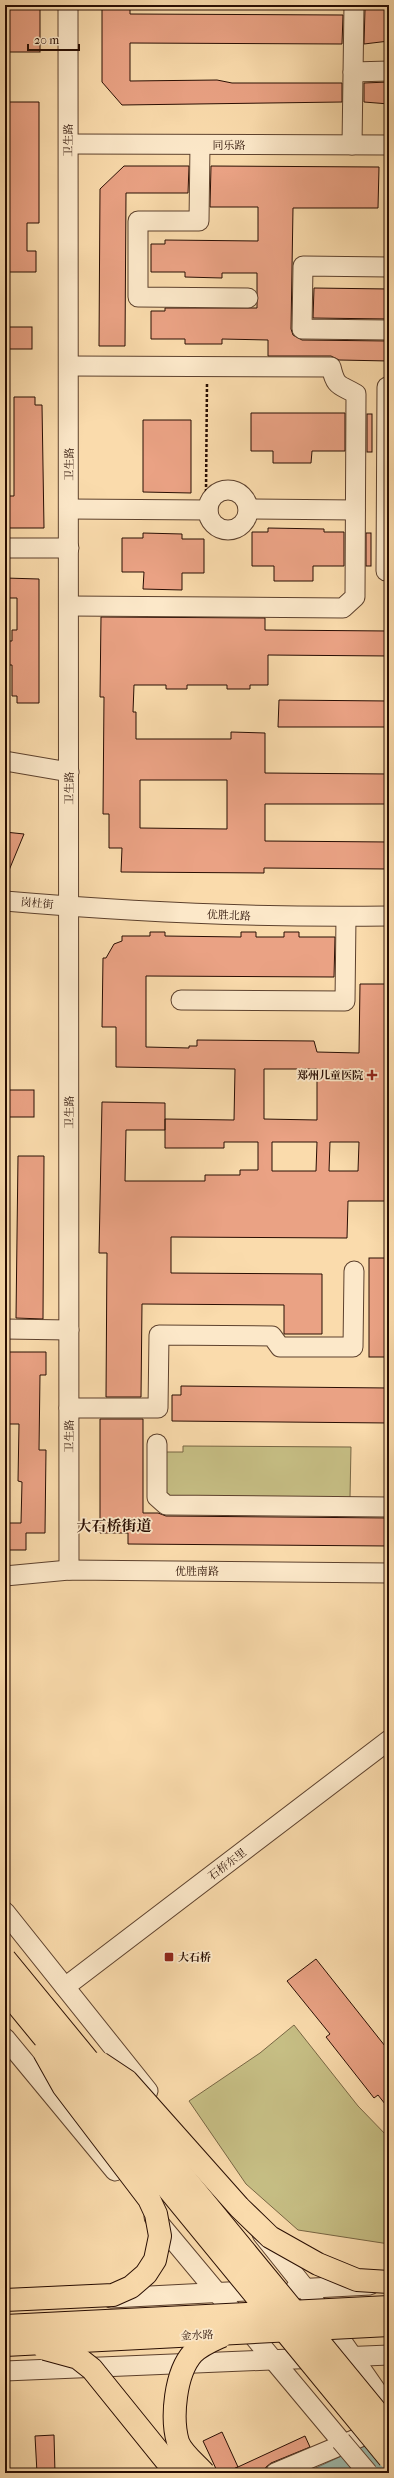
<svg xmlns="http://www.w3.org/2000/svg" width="394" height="2478" font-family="'IM FELL French Canon','Noto Serif SC',serif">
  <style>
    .green { fill: #c6be84; stroke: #786644 }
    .water { fill: #9ebbad; stroke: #6f7669 }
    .building { fill: #eaa284; stroke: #290e03; fill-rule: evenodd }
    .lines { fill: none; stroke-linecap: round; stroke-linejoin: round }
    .minor-casing { stroke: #5d412d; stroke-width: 21 }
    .path { stroke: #290e03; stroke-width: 2.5; stroke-dasharray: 3 2; stroke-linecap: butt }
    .minor { stroke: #fce8c9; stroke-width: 19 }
    .minor-bridge-casing { stroke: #5d412d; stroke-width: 21; stroke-linecap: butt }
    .major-bridge-casing { stroke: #290e03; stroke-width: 24; stroke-linecap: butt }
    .minor-bridge { stroke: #fce8c9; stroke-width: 19 }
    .major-bridge { stroke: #fadbac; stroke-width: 22 }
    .poi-dot { fill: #8f2418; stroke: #fce8c9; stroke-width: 1.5 }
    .labels { text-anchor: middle; stroke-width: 3.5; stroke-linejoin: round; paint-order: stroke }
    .street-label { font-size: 11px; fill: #290e03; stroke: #fce8c9 }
    .poi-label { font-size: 11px; font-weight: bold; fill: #290e03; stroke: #fce8c9; text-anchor: end }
    .district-label { font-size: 15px; font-weight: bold; fill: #290e03; stroke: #fce8c9 }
  </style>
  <rect width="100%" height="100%" fill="#fadbac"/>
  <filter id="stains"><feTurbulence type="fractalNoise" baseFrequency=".005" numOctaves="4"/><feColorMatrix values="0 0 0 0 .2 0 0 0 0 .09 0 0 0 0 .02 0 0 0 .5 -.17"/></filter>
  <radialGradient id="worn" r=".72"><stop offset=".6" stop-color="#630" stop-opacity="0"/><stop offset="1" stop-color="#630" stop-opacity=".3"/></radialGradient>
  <g class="green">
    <path d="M 183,1446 L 351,1447 L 350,1498 L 166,1496 L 166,1452 L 183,1452 Z"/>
    <path d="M 294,2025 L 358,2106 L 389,2138 L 389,2244 L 298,2230 L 246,2184 L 189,2101 L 260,2053 Z"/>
  </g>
  <path class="water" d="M 389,2434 L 389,2473 L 305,2473 Z"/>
  <g class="building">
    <rect x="5" y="5" width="35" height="47"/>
    <path d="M 102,5 L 130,5 L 130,14 L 343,15 L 342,44 L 130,43 L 130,81 L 217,80 L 232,83 L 342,83 L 342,102 L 122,105 L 102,82 Z"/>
    <path d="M 365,9 L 389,9 L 389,41 L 364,44 Z"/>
    <path d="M 389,82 L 389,104 L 364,102 L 364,83 Z"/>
    <path d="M 5,102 L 39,102 L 39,223 L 27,223 L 27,251 L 36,251 L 36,272 L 5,272 Z"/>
    <path d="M 124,166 L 189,166 L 188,193 L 126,193 L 125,346 L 99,346 L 100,189 Z"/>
    <path d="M 211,166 L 379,167 L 378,208 L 293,208 L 291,329 L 293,335 L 302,340 L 389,341 L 389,361 L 339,360 L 331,356 L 268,356 L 268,340 L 222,339 L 222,344 L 185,344 L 185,339 L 151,339 L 151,311 L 165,311 L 165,308 L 257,308 L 257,273 L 222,273 L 222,278 L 185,277 L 185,272 L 151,272 L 151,244 L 165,244 L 165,240 L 258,241 L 258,207 L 210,207 Z"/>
    <path d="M 314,288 L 389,289 L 389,319 L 313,318 Z"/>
    <rect x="5" y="327" width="27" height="22"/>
    <path d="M 14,397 L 35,397 L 35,405 L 42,405 L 44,528 L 5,528 L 5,496 L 14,496 Z"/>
    <path d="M 251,413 L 345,413 L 345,451 L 312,451 L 311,463 L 273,463 L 273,451 L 251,451 Z"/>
    <rect x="367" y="414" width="5" height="38"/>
    <path d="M 143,420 L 191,420 L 191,493 L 143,492 Z"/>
    <path d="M 268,528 L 324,529 L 324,532 L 344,532 L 344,566 L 313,566 L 313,581 L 274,581 L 274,566 L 252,566 L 252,532 L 268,532 Z"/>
    <path d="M 143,533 L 182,534 L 182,539 L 204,539 L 204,573 L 182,573 L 182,590 L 143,589 L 144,572 L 122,572 L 122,538 L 143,538 Z"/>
    <rect x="366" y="533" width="5" height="33"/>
    <path d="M 5,578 L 39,579 L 39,703 L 17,703 L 17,696 L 12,696 L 12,665 L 5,665 L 5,641 L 12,641 L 12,630 L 17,630 L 17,598 L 5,598 Z"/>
    <path d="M 101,617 L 265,618 L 265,630 L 389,631 L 389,656 L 268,655 L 268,685 L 250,685 L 250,689 L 227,689 L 227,685 L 187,685 L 187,689 L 166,689 L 166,685 L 134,685 L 133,712 L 136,712 L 136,739 L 231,739 L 231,732 L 265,733 L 265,773 L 389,774 L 389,804 L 265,804 L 265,841 L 389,842 L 389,869 L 264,868 L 264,873 L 121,872 L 122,848 L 109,848 L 109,814 L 103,814 L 104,697 L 100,697 ZM 140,780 L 227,780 L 227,829 L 140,828 Z"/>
    <path d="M 279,700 L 389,701 L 389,727 L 278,727 Z"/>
    <path d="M 5,832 L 24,834 L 5,880 Z"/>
    <path d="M 150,932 L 165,932 L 165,936 L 241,937 L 241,932 L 256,932 L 256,937 L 284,937 L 284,932 L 299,932 L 299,937 L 335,937 L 334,977 L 146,976 L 146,1047 L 189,1048 L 189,1046 L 197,1046 L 197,1040 L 314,1041 L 317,1052 L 359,1053 L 360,984 L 386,984 L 386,1097 L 389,1097 L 389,1201 L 348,1201 L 347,1238 L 171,1237 L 171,1273 L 322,1274 L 322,1334 L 284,1334 L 284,1305 L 142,1304 L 141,1397 L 106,1397 L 107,1253 L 99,1253 L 102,1102 L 165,1103 L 165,1130 L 165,1119 L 234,1120 L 235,1069 L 116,1067 L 116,1027 L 102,1027 L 103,958 L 106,958 L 114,944 L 122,941 L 122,936 L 150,936 ZM 264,1069 L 317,1069 L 317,1120 L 264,1119 ZM 126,1130 L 165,1130 L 165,1148 L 224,1148 L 224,1142 L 258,1142 L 258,1170 L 240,1170 L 240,1175 L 205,1175 L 205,1181 L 125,1181 ZM 272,1142 L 317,1142 L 316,1171 L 272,1171 ZM 330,1142 L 359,1142 L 358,1171 L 329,1171 Z"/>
    <rect x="5" y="1090" width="29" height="27"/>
    <path d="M 18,1156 L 44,1156 L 43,1319 L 16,1318 Z"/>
    <rect x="369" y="1258" width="20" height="99"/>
    <path d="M 5,1352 L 46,1352 L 46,1375 L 40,1375 L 39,1450 L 46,1450 L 45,1533 L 26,1533 L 26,1550 L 5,1550 L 5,1523 L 21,1523 L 22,1482 L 18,1481 L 19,1424 L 5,1424 Z"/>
    <path d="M 181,1386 L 389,1388 L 389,1423 L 172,1421 L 172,1395 L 181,1395 Z"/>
    <path d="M 100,1419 L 143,1419 L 143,1513 L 158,1513 L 166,1516 L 389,1518 L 389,1546 L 128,1544 L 128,1533 L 100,1533 Z"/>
    <path d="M 316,1959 L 389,2051 L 389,2109 L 378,2095 L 374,2098 L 326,2037 L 330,2034 L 287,1981 Z"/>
    <path d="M 222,2432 L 238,2467 L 224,2473 L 218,2473 L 203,2441 Z"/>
    <path d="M 54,2435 L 55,2473 L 37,2473 L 35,2436 Z"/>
    <path d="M 305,2436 L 310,2447 L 271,2463 L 266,2467 L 264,2473 L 225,2473 Z"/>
  </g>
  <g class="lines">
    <g class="minor-casing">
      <g id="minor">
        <path d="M 68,5 L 69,1570"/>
        <path d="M 353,72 L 389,71"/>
        <path d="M 69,144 L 389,145"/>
        <path d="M 200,145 L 199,221 L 138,221 L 138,297 L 248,298"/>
        <path d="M 352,145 L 354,5"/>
        <path d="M 389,267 L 303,266 L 302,329 L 389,330"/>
        <path d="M 69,366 L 331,367 C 336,388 339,384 356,394 L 355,597 L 343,608 L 69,606"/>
        <path d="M 389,387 L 387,387 L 386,571 L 389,571"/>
        <circle cx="228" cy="510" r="20"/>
        <path d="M 69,509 L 208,510"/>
        <path d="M 248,509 L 355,510"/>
        <path d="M 5,548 L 69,548"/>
        <path d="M 5,761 L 69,772"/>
        <path d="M 5,901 C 133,912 260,918 389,916"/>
        <path d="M 181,1000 L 345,1001 L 346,917"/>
        <path d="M 5,1329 L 69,1330"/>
        <path d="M 69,1408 L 158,1408 L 159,1335 L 272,1336 L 280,1347 L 353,1347 L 354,1271"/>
        <path d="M 157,1444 L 157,1497 L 166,1505 L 389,1507"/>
        <path d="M 5,1576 L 69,1570 L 389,1573"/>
        <path d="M 5,1912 L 148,2091"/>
        <path d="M 65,1987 L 389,1740"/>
        <path d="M 5,2038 L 115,2171"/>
        <path d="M 154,2217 L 341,2441"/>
        <path d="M 262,2234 L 305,2288 L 389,2409"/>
        <path d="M 295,2289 L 370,2285"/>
        <path d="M 111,2298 L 264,2290"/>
        <path d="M 5,2371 L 389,2355"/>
        <path d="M 275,2473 L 382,2428"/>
      </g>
    </g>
    <path class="path" d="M 206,492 L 207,383"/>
    <use href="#minor" class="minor"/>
    <g class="minor-bridge-casing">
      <path id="minor-bridge" d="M 341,2441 L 368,2473"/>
    </g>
    <g class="major-bridge-casing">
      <g id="major-bridge">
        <path d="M 5,1959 L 389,2427"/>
        <path d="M 5,1990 L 389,2458"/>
        <path d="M 100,2063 L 127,2081 L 239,2207 L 270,2237 L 318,2264 L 357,2280 L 389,2282"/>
        <path d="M 5,2300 L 113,2295 L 131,2287 L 146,2274 L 155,2260 L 160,2236 L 156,2214 L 149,2199 L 63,2086 L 44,2052"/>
        <path d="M 5,2326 L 389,2307"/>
        <path d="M 5,2345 L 389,2325"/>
        <path d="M 45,2349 L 78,2358 L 92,2369 L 176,2473"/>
        <path d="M 204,2473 C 196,2464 182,2453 178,2442 C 171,2418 175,2373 193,2353 C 201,2345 211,2341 222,2336"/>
      </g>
    </g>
    <use href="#minor-bridge" class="minor-bridge"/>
    <use href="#major-bridge" class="major-bridge"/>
  </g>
  <g class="poi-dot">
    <path d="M370 1069h4v4h4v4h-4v4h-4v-4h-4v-4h4z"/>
    <rect x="164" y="1952" width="10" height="10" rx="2"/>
  </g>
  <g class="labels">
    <g class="street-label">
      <text transform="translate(68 140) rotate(-90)" y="4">卫生路</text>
      <text x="229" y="149">同乐路</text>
      <text transform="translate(69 464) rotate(-90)" y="4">卫生路</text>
      <text transform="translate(69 788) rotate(-90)" y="4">卫生路</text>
      <text transform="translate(37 903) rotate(5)" y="4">岗杜街</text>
      <text transform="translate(229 915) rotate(2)" y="4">优胜北路</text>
      <text transform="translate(69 1112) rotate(-90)" y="4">卫生路</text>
      <text transform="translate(69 1436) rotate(-90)" y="4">卫生路</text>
      <text x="197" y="1575">优胜南路</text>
      <text transform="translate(227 1864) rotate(-37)" y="4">石桥东里</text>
      <text transform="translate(197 2335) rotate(-3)" y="4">金水路</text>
    </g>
    <g class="poi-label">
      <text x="363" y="1079">郑州儿童医院</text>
      <text x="178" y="1961" text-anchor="start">大石桥</text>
    </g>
    <g class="district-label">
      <text x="114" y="1531">大石桥街道</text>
    </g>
  </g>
  <rect width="394" height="2478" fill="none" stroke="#fadbac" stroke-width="20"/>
  <rect x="6" y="6" width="382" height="2466" fill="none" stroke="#290e03" stroke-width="2"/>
  <rect x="10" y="10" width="374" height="2458" fill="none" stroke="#290e03"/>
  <path d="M28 44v6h51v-6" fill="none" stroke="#290e03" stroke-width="2"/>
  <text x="34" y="44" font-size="12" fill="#290e03" stroke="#fce8c9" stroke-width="3" paint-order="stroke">20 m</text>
  <rect width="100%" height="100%" filter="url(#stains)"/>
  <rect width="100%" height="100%" fill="url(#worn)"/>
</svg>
